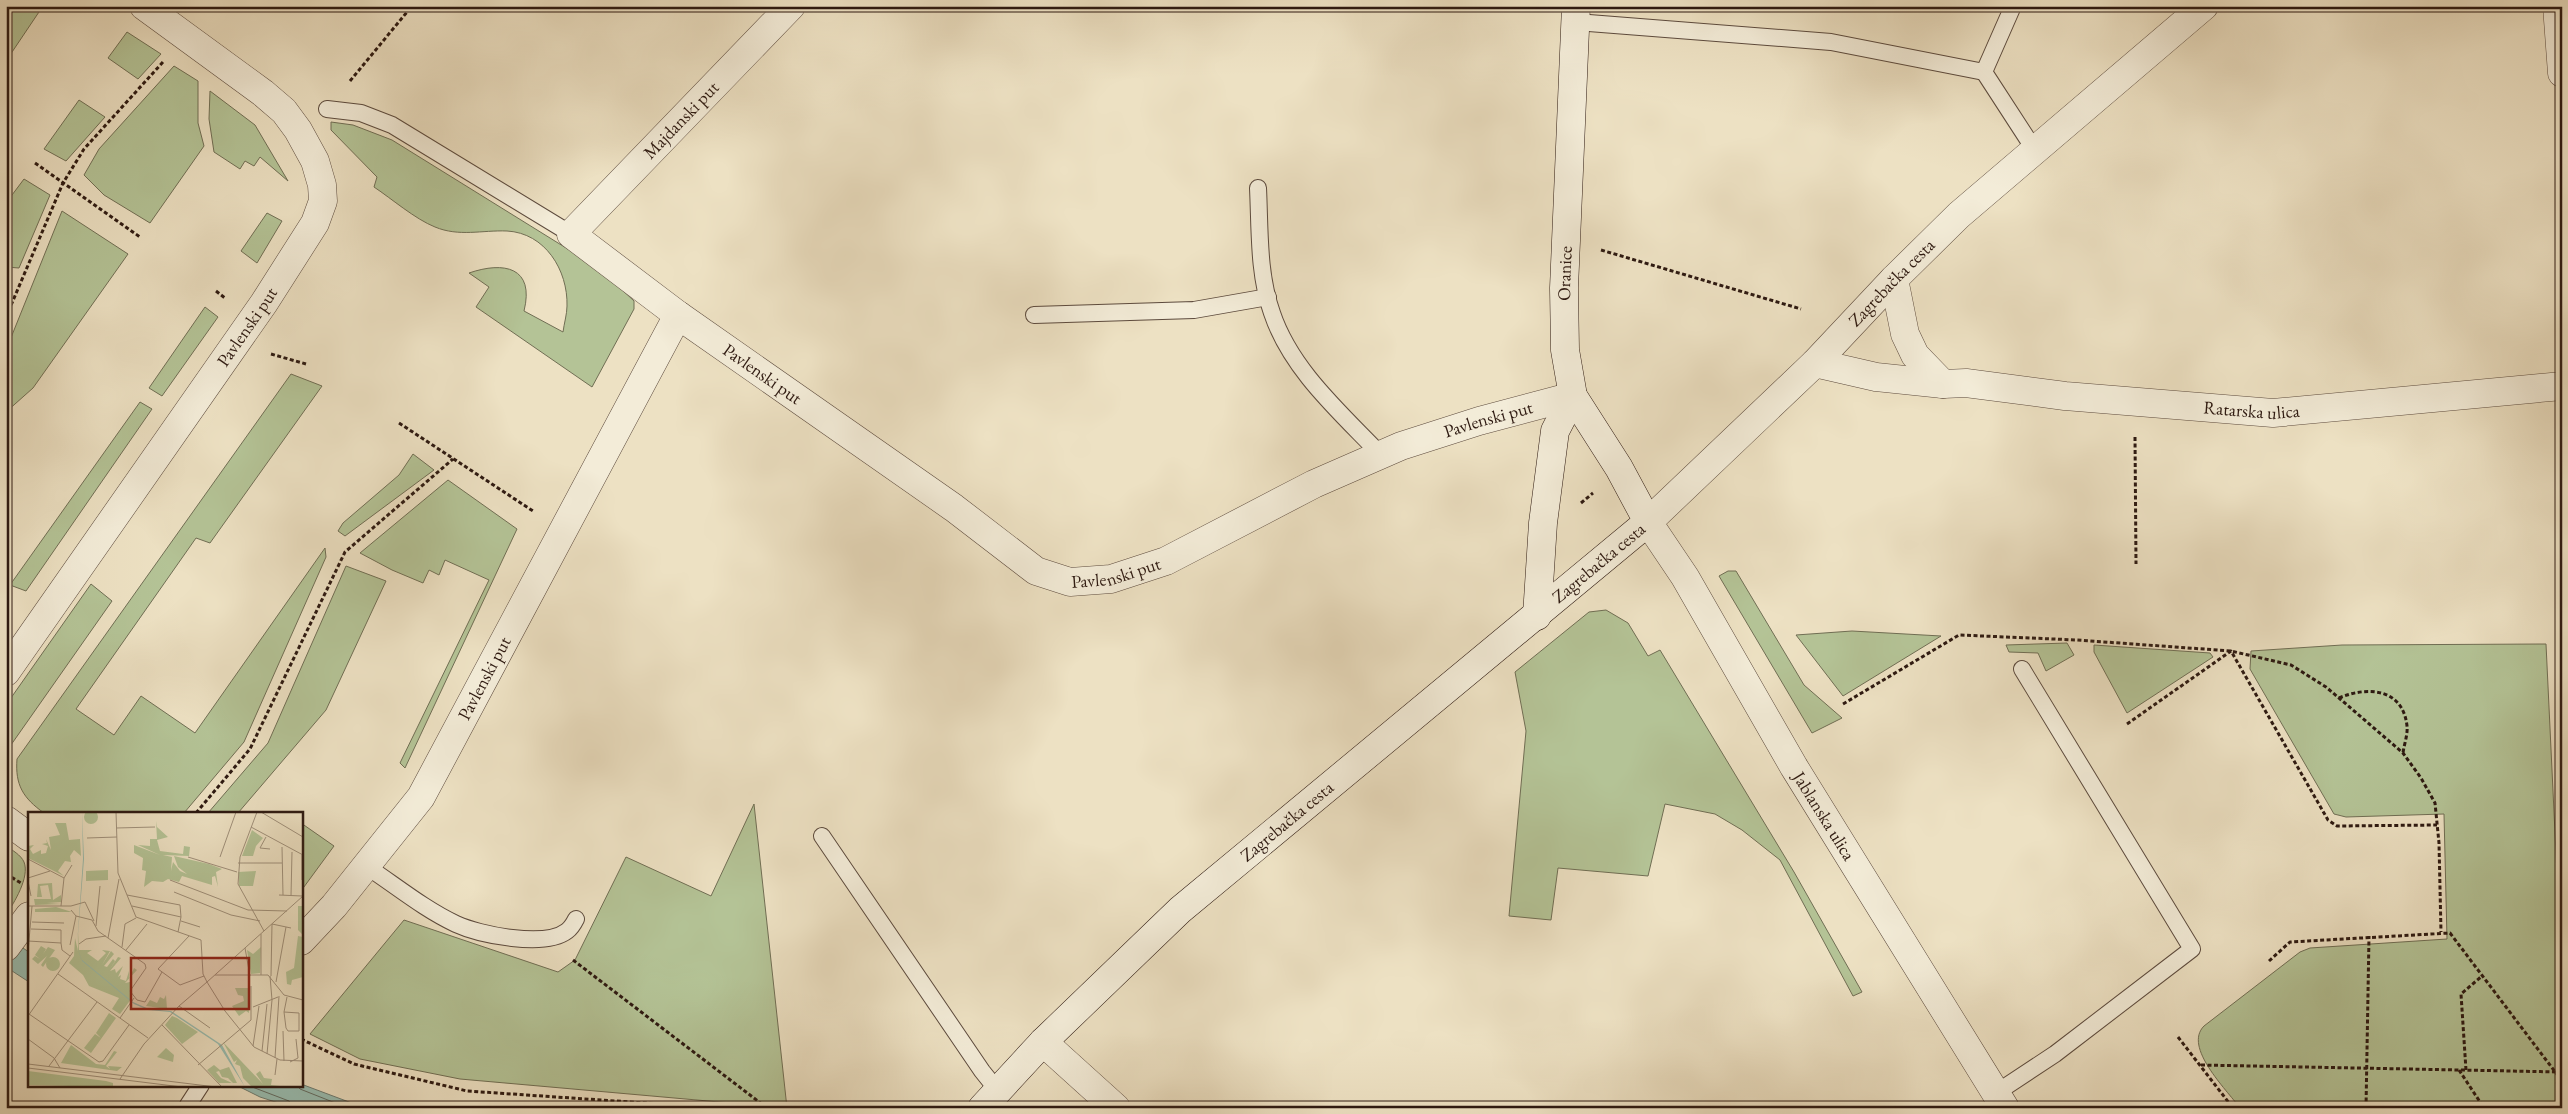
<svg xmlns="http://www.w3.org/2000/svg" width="2568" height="1114" font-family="'EB Garamond',serif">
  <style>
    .green { fill: #b4c396; stroke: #706e54 }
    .water { fill: #99beb2; stroke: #6e7c72 }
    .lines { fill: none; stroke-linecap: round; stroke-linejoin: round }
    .shore { stroke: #636c62; stroke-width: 1 }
    .service-casing { stroke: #5d4b3e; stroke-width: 18 }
    .minor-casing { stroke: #5d4b3e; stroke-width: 29 }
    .tertiary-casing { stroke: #5d4b3e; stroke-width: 29 }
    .secondary-casing { stroke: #2d1911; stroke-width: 29 }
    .path { stroke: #2d1911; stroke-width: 3; stroke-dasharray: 4 2.5; stroke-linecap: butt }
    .service { stroke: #f3ecd8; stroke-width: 16 }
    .minor { stroke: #f3ecd8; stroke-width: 28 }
    .tertiary { stroke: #f3ecd8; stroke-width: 28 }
    .secondary { stroke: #f3ecd8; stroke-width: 28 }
    .labels { text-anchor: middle; stroke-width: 4; stroke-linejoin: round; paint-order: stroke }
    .street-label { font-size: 18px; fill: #2d1911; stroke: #f3ecd8 }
    .inset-road { fill: none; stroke: #a0917c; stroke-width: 1 }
    .view { fill: #8f2418; fill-opacity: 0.15; stroke: #8f2418; stroke-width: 2.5 }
    .inset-edge { fill: none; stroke: #2d1911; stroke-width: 2.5 }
  </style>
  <rect width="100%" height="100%" fill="#ede1c3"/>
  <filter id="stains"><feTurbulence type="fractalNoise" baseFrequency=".004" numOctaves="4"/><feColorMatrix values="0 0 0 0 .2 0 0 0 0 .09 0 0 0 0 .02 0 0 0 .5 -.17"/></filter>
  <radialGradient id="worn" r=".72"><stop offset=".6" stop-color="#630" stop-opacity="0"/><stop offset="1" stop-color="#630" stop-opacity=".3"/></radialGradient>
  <g class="green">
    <path d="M 6,6 L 43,6 L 6,61 Z"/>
    <path d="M 127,32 L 161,54 L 138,79 L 108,58 Z"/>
    <path d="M 174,66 L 198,81 L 198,123 L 204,146 L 150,223 L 104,195 L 84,175 L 99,149 Z"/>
    <path d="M 210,91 L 255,125 L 288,181 L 260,157 L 254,166 L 245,161 L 240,169 L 214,152 L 209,119 Z"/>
    <path d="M 79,100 L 105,117 L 66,161 L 44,149 Z"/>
    <path d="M 331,122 L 353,125 L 392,140 L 600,269 L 634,301 L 634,309 L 592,387 L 476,307 L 489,287 L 469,273 C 504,261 535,267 524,311 L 563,332 C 564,324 567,314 567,306 C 568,270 545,233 507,231 C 482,230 459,237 435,227 C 415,219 392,199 374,187 L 377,177 L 331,130 Z"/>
    <path d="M 24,179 L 50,195 L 19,268 L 6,267 L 6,203 Z"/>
    <path d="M 62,211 L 128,254 L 33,388 L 6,412 L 6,350 Z"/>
    <path d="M 267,213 L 282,221 L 257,263 L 241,251 Z"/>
    <path d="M 205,307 L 218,317 L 162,396 L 149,388 Z"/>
    <path d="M 291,374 L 322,386 L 210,543 L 196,538 L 76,709 L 114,735 L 141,696 L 195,733 L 325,548 L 326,557 L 244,742 L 184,813 L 44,813 C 23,798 15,785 17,759 Z"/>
    <path d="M 140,402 L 152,409 L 26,591 L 10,585 Z"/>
    <path d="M 413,454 L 434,470 L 345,536 L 338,531 L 343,523 L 399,475 Z"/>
    <path d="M 448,480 L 517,529 L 405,768 L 400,763 L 489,580 L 445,560 L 439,575 L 429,570 L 423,583 L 392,570 L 360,553 Z"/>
    <path d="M 346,566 L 386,581 L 326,710 L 238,813 L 208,813 L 268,743 Z"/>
    <path d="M 1728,571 L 1736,571 L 1804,685 L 1842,718 L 1812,733 L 1719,576 Z"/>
    <path d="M 91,584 L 112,601 L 6,752 L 6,705 Z"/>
    <path d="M 1606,610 L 1628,623 L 1648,656 L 1660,650 L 1794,872 L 1862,992 L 1853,996 L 1780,860 L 1742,830 L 1715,814 L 1665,804 L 1648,876 L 1558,868 L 1551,920 L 1509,916 L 1526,731 L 1515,672 L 1589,612 Z"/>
    <path d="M 1852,631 L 1941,636 L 1843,696 L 1796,635 Z"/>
    <path d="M 2067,643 L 2074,655 L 2046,671 L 2038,653 L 2009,652 L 2006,645 Z"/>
    <path d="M 2546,644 L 2562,980 L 2562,1073 L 2556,1083 L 2562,1092 L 2562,1108 L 2240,1108 C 2226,1089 2183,1047 2204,1026 L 2300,952 L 2310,948 L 2447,939 L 2444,814 L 2346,817 L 2334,814 L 2250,669 L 2251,651 L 2342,645 Z"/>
    <path d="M 2094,645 L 2210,653 L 2213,657 L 2127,713 L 2094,652 Z"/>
    <path d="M 754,804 L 787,1108 L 460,1079 L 360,1059 L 310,1034 L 404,920 L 558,972 L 575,960 L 626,857 L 711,896 Z"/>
    <path d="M 301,823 L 334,846 L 301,891 Z"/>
    <path d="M 6,846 C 12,850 21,855 24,862 C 30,877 14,903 6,915 Z"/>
  </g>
  <g class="water">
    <path d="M 6,937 L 29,952 L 29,982 L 6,967 Z"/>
    <path d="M 301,1084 L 365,1108 L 294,1108 L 260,1097 L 236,1085 Z"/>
  </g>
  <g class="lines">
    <g class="shore">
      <path d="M 247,1085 L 289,1101 L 293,1108"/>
      <path d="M 297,1085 L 300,1089 L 348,1108"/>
    </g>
    <g class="service-casing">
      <g id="service">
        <path d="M 2013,6 L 1984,72 L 2034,149"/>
        <path d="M 1576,22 L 1831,42 L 1984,72"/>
        <path d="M 327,109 L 361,113 L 392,125 L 571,234"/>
        <path d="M 1258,188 C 1260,229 1258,274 1272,313 C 1291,370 1341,413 1381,455"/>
        <path d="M 1034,315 L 1194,310 L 1268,297"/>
        <path d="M 822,836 L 982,1071 L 998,1091"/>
        <path d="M 366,866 C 395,885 424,909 456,924 C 480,935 545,948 567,931 C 571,928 574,923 576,919"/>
        <path d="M 1996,1093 L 2055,1054 L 2192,949 L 2022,669"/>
        <path d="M 188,1105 L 201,1085"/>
      </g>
    </g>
    <g class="minor-casing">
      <g id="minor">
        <path id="s1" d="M 791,6 L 571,234 L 678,315 L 954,508 L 1036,571 L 1070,582 L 1111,579 L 1166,561 L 1314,484 L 1401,446 L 1479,421 L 1573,396"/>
        <path d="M 2557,6 L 2562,73"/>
        <path d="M 1894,279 L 1905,334 L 1915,355 L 1943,384"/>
        <path id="s2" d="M 1815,363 L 1876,377 L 1943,384 L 1966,383 L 2065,396 L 2273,413 L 2562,386"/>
        <path id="s3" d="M 6,672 L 264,303 L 315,223 L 323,201 L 322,185 L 315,161 L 298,130 L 284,111 L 263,93 L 144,6"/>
        <path d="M 6,820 L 29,837"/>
        <path id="s4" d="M 301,941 L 334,906 L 421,797 L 678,315"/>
        <path d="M 6,947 L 29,916"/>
        <path d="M 1043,1042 L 1116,1108"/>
      </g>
    </g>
    <g class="tertiary-casing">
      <g id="tertiary">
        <path id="s5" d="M 2005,1108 L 1794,767 L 1685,577 L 1648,522 L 1815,363 L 1894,279 L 1959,215 L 2204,6"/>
      </g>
    </g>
    <g class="secondary-casing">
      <g id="secondary">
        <path d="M 1537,616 L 1543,523 L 1555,431 L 1573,396"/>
        <path id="s6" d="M 982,1108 L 1043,1042 L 1180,910 L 1648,522 L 1619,468 L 1573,396 L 1565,350 L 1564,288 L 1576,6"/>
      </g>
    </g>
    <g class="path">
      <path d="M 350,81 L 412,6"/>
      <path d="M 35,163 L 140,237"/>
      <path d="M 1601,250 L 1801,309"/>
      <path d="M 216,291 L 225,298"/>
      <path d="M 6,317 L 63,183 L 84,149 L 163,62"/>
      <path d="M 271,354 L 306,364"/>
      <path d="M 399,423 L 533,511"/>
      <path d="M 2135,437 L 2136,564"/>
      <path d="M 1581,503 L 1593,493"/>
      <path d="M 2339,698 C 2367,686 2403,688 2407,726 C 2408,734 2404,745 2403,753"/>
      <path d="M 1843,704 L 1959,635 L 2077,640 L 2231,651 L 2291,665 L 2326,687 L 2339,698 L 2403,753 L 2421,778 L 2435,803 L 2439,843 L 2441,932"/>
      <path d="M 2127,724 L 2231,651 L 2328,820 L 2337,826 L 2437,825"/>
      <path d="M 196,813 L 250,749 L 345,552 L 453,459"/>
      <path d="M 6,874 L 21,883"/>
      <path d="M 573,960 L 767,1108"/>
      <path d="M 2269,961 L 2290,942 L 2450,933 L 2562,1081"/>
      <path d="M 2178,1037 L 2233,1108"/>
      <path d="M 301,1039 L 354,1064 L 467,1091 L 720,1108"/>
      <path d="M 2201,1065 L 2562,1072"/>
      <path d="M 2459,1070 L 2484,1108"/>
      <path d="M 2466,1070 L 2461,994 L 2482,976"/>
      <path d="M 2366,1108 L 2369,936"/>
    </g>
    <use href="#service" class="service"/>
    <use href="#minor" class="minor"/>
    <use href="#tertiary" class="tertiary"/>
    <use href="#secondary" class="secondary"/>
  </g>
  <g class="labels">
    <g class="street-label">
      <text transform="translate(681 120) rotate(-46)" y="6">Majdanski put</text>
      <text dy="6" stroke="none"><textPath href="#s6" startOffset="1158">Oranice</textPath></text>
      <text dy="6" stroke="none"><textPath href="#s5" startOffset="1028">Zagrebačka cesta</textPath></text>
      <text dy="6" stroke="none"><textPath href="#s3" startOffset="421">Pavlenski put</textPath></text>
      <text dy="6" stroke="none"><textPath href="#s1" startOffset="554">Pavlenski put</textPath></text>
      <text dy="6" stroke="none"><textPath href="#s2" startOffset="440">Ratarska ulica</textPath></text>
      <text dy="6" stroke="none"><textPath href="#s1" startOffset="1379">Pavlenski put</textPath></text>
      <text dy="6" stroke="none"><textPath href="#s6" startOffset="824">Zagrebačka cesta</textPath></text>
      <text dy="6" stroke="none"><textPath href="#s1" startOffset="974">Pavlenski put</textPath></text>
      <text dy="6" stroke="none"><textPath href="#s4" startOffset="322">Pavlenski put</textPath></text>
      <text transform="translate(1824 816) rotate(58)" y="6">Jablanska ulica</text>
      <text dy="6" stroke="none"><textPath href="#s6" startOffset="419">Zagrebačka cesta</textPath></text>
    </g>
  </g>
  <g transform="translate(28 812)">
    <rect width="275" height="275" fill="#ede1c3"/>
    <path d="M56 5a7 7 0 1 1 14 0a7 7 0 1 1-14 0ZM 128,9 L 129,15 L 140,25 L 129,28 L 132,39 L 155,42 L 156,34 L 162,35 L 161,44 L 135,43 L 144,45 L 143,59 L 145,50 L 152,59 L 159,62 L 150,55 L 146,44 L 181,52 L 194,57 L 188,60 L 190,75 L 187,64 L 184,65 L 184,73 L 154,64 L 151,70 L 140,67 L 135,70 L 124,69 L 116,75 L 118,59 L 114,58 L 115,46 L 106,41 L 106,33 L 132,43 L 110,33 L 122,34 L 122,27 L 129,27 ZM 27,11 L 38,11 L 41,28 L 52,27 L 53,44 L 46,38 L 42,44 L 43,50 L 37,49 L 30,59 L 36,64 L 0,46 L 0,34 L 6,33 L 2,37 L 5,42 L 13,38 L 13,42 L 18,41 L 20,34 L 14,32 L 19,31 L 18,27 L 23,38 L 21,25 L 32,23 ZM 224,18 L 235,26 L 228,34 L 225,44 L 214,44 ZM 80,58 L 80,68 L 58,69 L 58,59 ZM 228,59 L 225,74 L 211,74 L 210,60 ZM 24,71 L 25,88 L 33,83 L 33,90 L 19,91 L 33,92 L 7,93 L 6,87 L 23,87 L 20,73 L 12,74 L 14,85 L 9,85 L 10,72 ZM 270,94 L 275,94 L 275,123 L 270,118 ZM 28,95 L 44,100 L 7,100 L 7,97 ZM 51,120 L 51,138 L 64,138 L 59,141 L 70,149 L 78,141 L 74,138 L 82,139 L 74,153 L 83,139 L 86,142 L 76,154 L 79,155 L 85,147 L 87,149 L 82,157 L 90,145 L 93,146 L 82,159 L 87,157 L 88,161 L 95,154 L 90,165 L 93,163 L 92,167 L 98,169 L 101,159 L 101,167 L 106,156 L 109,158 L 97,171 L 102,170 L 104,186 L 92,202 L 84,197 L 91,186 L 61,174 L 55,163 L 41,151 L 46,144 L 47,126 L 50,139 ZM 270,124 L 275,125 L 275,165 L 264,168 L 263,173 L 259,172 L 258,160 L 266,156 ZM 13,134 L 18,137 L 15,142 L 20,135 L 27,138 L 15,155 L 13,153 L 19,144 L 10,152 L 4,147 L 7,144 L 12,147 L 7,143 ZM 233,135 L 232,161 L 223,162 L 219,138 L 225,142 ZM18 152a7 7 0 1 1 14 0a7 7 0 1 1-14 0ZM 207,176 L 220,176 L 221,201 L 218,199 L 211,204 L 204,194 L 216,189 L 215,184 L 210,183 ZM 138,183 L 139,197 L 118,194 L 122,188 L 129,191 L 132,185 L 136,187 ZM 81,201 L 88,206 L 63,241 L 56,236 L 67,222 L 73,226 L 68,221 ZM 144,204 L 149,206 L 170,220 L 154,232 L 137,213 ZM 195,230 L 235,272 L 228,262 L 232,259 L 236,266 L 244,267 L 243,273 L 261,275 L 224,275 L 215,266 L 212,254 L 207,252 L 209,248 L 206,250 ZM 43,233 L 68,252 L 77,253 L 86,239 L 89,240 L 78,254 L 82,257 L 80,254 L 94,255 L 89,259 L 33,251 ZM 138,236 L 146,243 L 145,250 L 129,245 ZM 186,253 L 192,258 L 201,255 L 209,271 L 205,271 L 200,266 L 194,265 L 191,259 L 188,260 L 193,266 L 204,271 L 191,271 L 179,258 ZM 0,259 L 78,269 L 85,271 L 85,275 L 0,273 Z" fill="#b4c396"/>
    <path d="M 54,0 L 56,47 L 49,134 L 53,147 L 105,190 L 121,197 L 143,199 L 194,233 L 217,275 L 190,232 L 142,200 L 120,198 L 106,192 L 54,149 L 49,134 L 55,47 Z" fill="#99beb2"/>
    <path class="inset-road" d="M 88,0 L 90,61 L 108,105 L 173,128 L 175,162 L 179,170 L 151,194 L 116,232 L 92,267M 229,0 L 212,45 L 210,72 L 236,119M 233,0 L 275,25M 223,15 L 275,43M 88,16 L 127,15M 238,25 L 232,36 L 242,37M 59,26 L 89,25M 254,35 L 255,83M 160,45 L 209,60M 192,45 L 208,0M 0,47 L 36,66M 210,51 L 254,51M 0,66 L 22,59M 142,68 L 220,98 L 259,99M 274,68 L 274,43M 0,69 L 3,84M 146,80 L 203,103 L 232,109M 99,83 L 152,93 L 153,105 L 150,120M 251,83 L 274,84M 263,84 L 264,40M 275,84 L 179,170 L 197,199 L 226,235 L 252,248 L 275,249M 0,94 L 43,94 L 57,90 L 66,109M 33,94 L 36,66 L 44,53M 104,94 L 153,105M 43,98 L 48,104 L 64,108 L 70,119 L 117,152 L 118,156 L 102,179 L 109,188 L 117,190 L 134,160M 153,109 L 172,115M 4,110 L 36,111M 68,114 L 72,74M 161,124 L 130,157 L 152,173 L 176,164M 80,126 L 91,67M 0,129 L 33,131 L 33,118 L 3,117M 33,131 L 34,138 L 42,144M 51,132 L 58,127 L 78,124M 42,133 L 48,104M 94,135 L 97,112 L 108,106M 217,136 L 222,164M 98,138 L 119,112M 0,140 L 4,94M 30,162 L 120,226M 187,163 L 240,163 L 256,183 L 275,188M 233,163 L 233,122M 243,164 L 244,112 L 263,116M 248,170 L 258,115M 151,194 L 182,216M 225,195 L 250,185M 256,200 L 271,201 L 271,219 L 260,219 L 258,216 L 256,200 L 259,185M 1,202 L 71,250 L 75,249 L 101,213M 0,204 L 45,140M 92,206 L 106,186M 134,213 L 194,275M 255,219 L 256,249M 0,227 L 26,246 L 32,256M 225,234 L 231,194M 234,239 L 239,192M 239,242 L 244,188 L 242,164M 247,246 L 251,184M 262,250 L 270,246 L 268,227M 0,252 L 188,275M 170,253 L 223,208 L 223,174M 21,254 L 69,190M 0,256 L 154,275M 247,263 L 249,247"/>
    <path class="view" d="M 103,146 L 221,146 L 221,197 L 103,197 Z"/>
    <rect width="275" height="275" class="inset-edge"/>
  </g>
  <rect width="2568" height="1114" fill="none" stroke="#ede1c3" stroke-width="25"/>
  <rect x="8" y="8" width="2553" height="1099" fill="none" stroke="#2d1911" stroke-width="2.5"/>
  <rect x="12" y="12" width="2543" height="1089" fill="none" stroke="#2d1911"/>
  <rect width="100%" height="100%" filter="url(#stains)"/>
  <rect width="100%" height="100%" fill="url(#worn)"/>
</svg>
